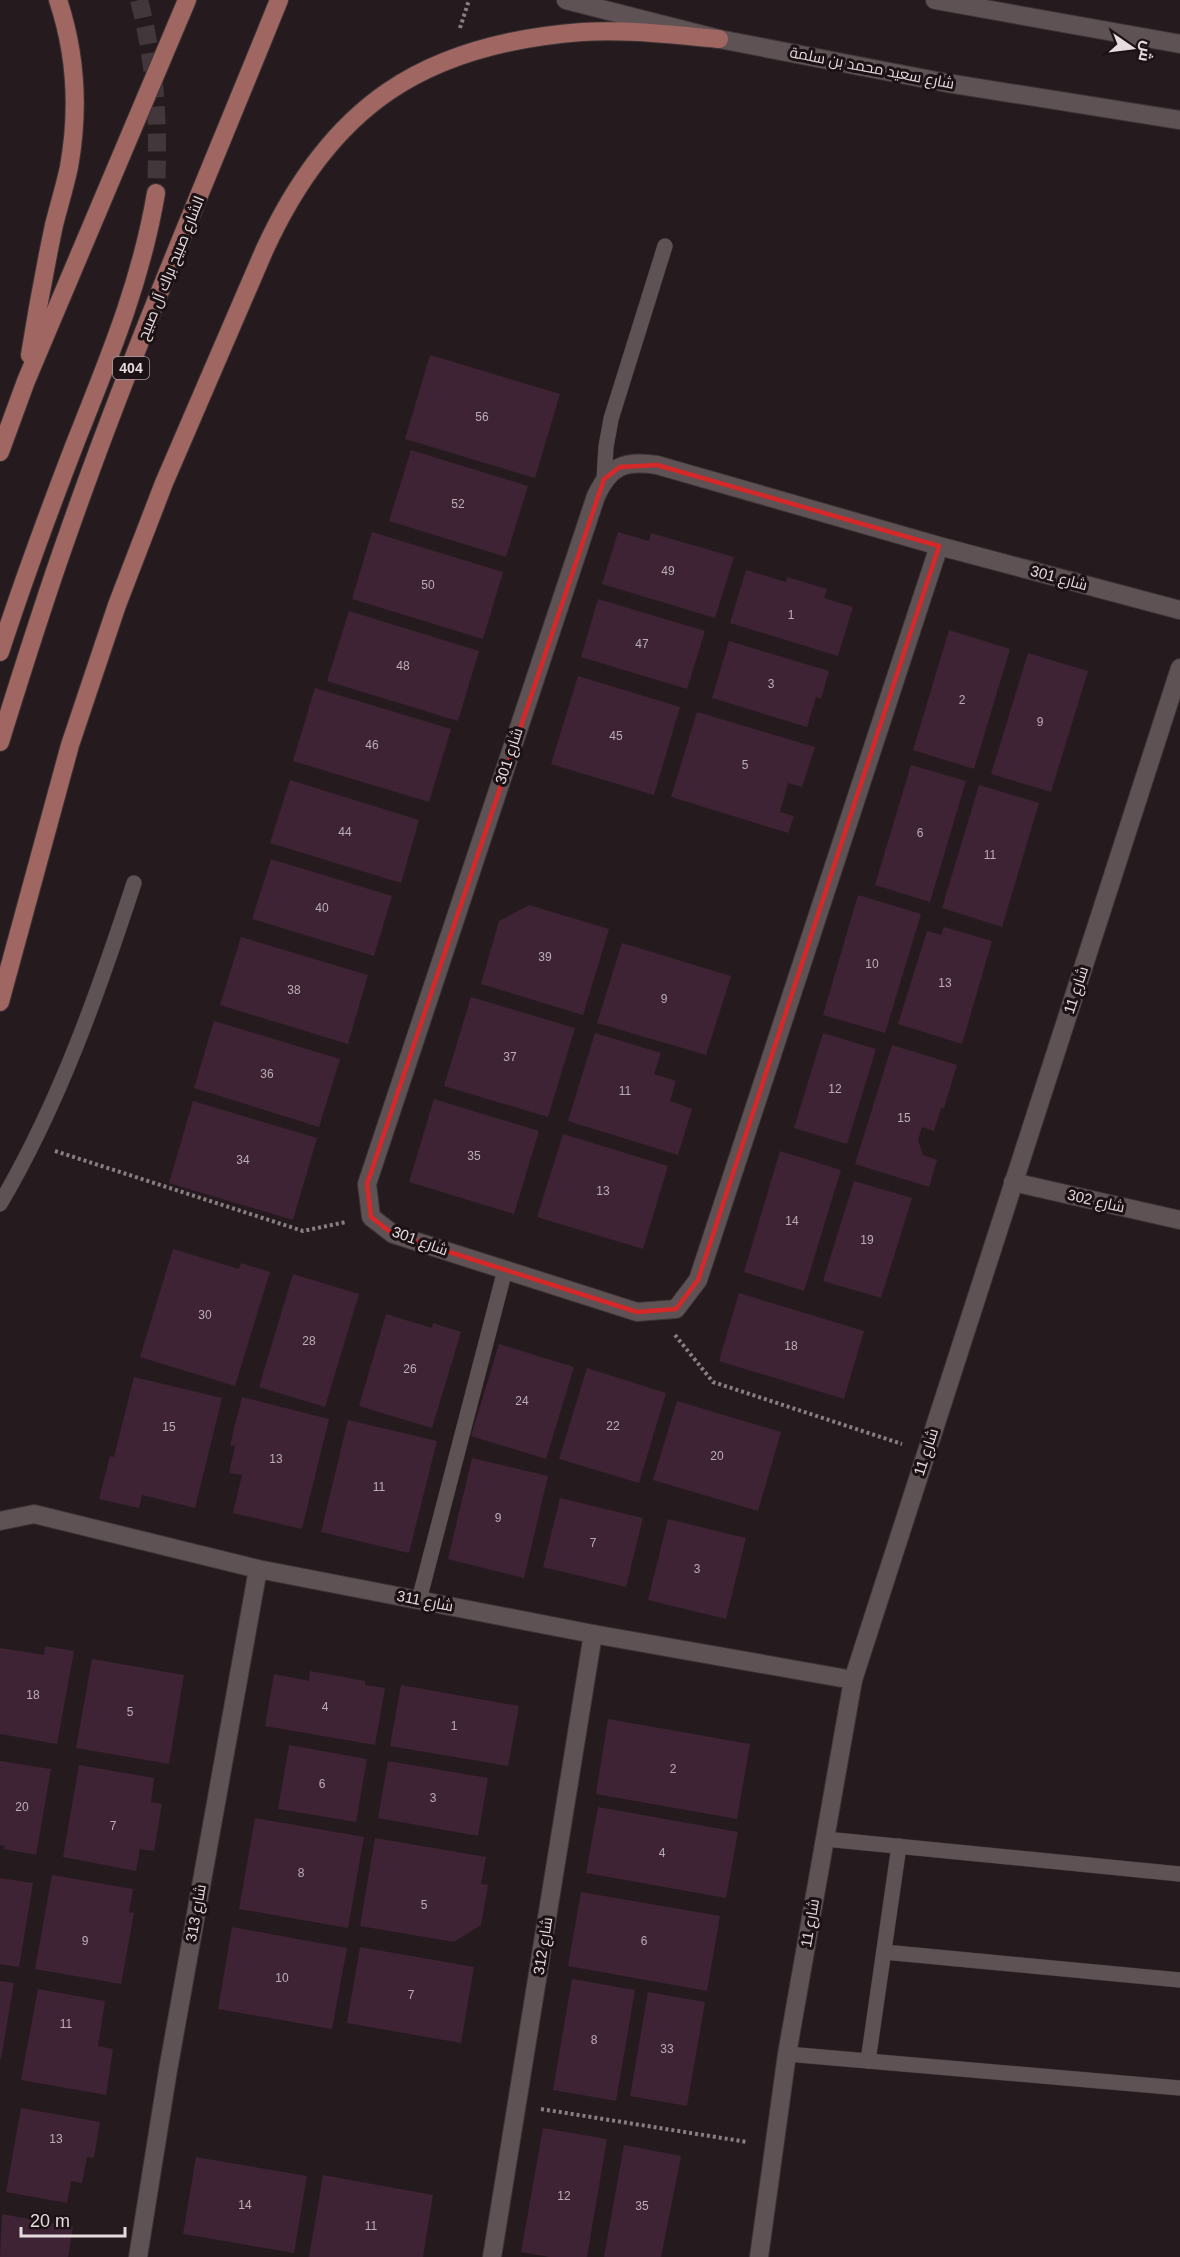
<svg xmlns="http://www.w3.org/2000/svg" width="1180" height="2257" font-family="Arial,Cairo,sans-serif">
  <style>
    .building { fill: #3e2335 }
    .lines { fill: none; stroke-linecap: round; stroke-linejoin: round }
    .primary-tunnel { stroke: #42373a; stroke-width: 18; stroke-dasharray: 18 9; stroke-linecap: butt }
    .service-casing { stroke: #3d3436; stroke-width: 16 }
    .minor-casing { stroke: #3d3436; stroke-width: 20 }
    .tertiary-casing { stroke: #3d3436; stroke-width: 20 }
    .primary-casing { stroke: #3d3436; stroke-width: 20 }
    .path { stroke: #887f81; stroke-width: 4; stroke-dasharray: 3 3; stroke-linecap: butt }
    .service { stroke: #5f5255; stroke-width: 15 }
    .minor { stroke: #5f5255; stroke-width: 18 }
    .tertiary { stroke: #5f5255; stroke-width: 18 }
    .primary { stroke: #a06762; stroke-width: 18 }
    .marked { fill: none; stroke: #d62828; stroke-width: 4.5; stroke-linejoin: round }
    .labels { text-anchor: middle; stroke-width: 6; stroke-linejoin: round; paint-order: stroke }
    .number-label { font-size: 12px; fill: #baaeb4 }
    .shield { fill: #1c1114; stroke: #a89fa1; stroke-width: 1.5 }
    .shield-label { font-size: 14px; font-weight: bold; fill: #e4dcde }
    .street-label { font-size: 15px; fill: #e4dcde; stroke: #1c1114 }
  </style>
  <rect width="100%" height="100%" fill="#251a1d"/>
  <g class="building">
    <path d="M 430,355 L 560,394 L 535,478 L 405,439 Z"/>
    <path d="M 411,450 L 528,486 L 506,557 L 389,521 Z"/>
    <path d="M 372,532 L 503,572 L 483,639 L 352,599 Z"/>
    <path d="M 618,532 L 649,541 L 651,533 L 734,557 L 715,618 L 602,584 Z"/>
    <path d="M 746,570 L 786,582 L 787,577 L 827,589 L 824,598 L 853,607 L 838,656 L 730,623 Z"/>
    <path d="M 598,599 L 705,631 L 687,689 L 581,657 Z"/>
    <path d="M 349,611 L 479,651 L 458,721 L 327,681 Z"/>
    <path d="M 949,630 L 1010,649 L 974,769 L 913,750 Z"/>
    <path d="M 729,641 L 829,671 L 821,699 L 816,697 L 807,727 L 712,698 Z"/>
    <path d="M 1028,653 L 1088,671 L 1051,792 L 991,774 Z"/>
    <path d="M 578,676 L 680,707 L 654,795 L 551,764 Z"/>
    <path d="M 315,688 L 451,729 L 429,802 L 293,761 Z"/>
    <path d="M 697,712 L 815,747 L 802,787 L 788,783 L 780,812 L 794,816 L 788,833 L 671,797 Z"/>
    <path d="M 911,765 L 966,781 L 930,902 L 875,885 Z"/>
    <path d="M 290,780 L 419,820 L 401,883 L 270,843 Z"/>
    <path d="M 979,785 L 1039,803 L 1002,927 L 942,908 Z"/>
    <path d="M 271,859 L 392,896 L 374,956 L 252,919 Z"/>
    <path d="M 858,895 L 921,914 L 885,1033 L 823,1015 Z"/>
    <path d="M 529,905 L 609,929 L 583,1015 L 481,984 L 499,921 Z"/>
    <path d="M 944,927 L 992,941 L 962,1044 L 898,1024 L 927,931 L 941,935 Z"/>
    <path d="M 241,937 L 368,975 L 348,1044 L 220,1005 Z"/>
    <path d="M 622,943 L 731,976 L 706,1055 L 597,1023 Z"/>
    <path d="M 471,997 L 575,1028 L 548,1117 L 444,1086 Z"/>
    <path d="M 214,1021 L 340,1059 L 319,1127 L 194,1088 Z"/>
    <path d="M 595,1033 L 661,1053 L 654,1074 L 676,1081 L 670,1101 L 692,1109 L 678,1155 L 568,1121 Z"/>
    <path d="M 823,1033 L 876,1049 L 847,1144 L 794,1128 Z"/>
    <path d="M 892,1045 L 957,1065 L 944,1108 L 941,1108 L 934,1131 L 922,1127 L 918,1140 L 923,1155 L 937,1160 L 929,1187 L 855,1164 Z"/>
    <path d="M 434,1099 L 539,1131 L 514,1214 L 409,1182 Z"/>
    <path d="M 193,1101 L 317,1138 L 293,1220 L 169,1183 Z"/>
    <path d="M 563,1134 L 668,1166 L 643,1249 L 537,1217 Z"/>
    <path d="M 780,1151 L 841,1170 L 804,1291 L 744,1272 Z"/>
    <path d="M 854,1181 L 912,1198 L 881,1298 L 823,1281 Z"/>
    <path d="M 173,1249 L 239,1269 L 241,1263 L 270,1272 L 235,1386 L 140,1357 Z"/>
    <path d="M 293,1274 L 359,1294 L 325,1407 L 259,1387 Z"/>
    <path d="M 739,1293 L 864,1331 L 844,1399 L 719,1361 Z"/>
    <path d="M 386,1314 L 432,1328 L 433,1323 L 461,1332 L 432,1428 L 359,1406 Z"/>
    <path d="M 499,1344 L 574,1367 L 546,1459 L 471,1436 Z"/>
    <path d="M 587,1368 L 666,1393 L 639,1483 L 559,1459 Z"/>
    <path d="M 134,1377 L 222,1398 L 195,1508 L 142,1495 L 139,1508 L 99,1499 L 110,1456 L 114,1457 Z"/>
    <path d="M 242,1397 L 329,1419 L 302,1529 L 233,1513 L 242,1475 L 229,1473 L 235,1446 L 230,1445 Z"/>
    <path d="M 677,1401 L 781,1432 L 758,1511 L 653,1480 Z"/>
    <path d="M 348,1420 L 437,1441 L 409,1553 L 321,1532 Z"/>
    <path d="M 472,1458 L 548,1476 L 524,1578 L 448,1559 Z"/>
    <path d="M 560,1498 L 643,1518 L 626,1587 L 543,1567 Z"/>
    <path d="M 668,1519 L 746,1538 L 726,1619 L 648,1600 Z"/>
    <path d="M 45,1646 L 74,1651 L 57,1744 L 0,1734 L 0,1648 L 44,1655 Z"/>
    <path d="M 92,1659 L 184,1675 L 169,1764 L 76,1748 Z"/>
    <path d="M 310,1671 L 365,1681 L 365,1685 L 385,1688 L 375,1745 L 265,1726 L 274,1674 L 309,1681 Z"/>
    <path d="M 401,1685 L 519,1706 L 508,1766 L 390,1746 Z"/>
    <path d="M 608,1719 L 750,1744 L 737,1819 L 596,1794 Z"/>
    <path d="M 289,1745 L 367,1759 L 356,1822 L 278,1809 Z"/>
    <path d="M 0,1761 L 51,1769 L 36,1855 L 4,1849 L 5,1846 L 0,1845 Z"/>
    <path d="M 388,1761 L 488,1778 L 478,1836 L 378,1818 Z"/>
    <path d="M 79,1765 L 154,1778 L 151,1802 L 162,1804 L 154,1851 L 140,1849 L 136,1871 L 63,1857 Z"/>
    <path d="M 598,1807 L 738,1832 L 726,1898 L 586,1873 Z"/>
    <path d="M 255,1818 L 364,1837 L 348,1928 L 239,1909 Z"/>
    <path d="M 375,1838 L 486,1857 L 481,1884 L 488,1885 L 481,1925 L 454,1942 L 360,1926 Z"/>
    <path d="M 52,1875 L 133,1889 L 129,1912 L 134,1913 L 121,1984 L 35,1969 Z"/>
    <path d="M 0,1878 L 33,1883 L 19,1967 L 0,1964 Z"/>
    <path d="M 581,1892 L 720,1916 L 707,1991 L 568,1966 Z"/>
    <path d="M 232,1927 L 347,1948 L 332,2029 L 218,2009 Z"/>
    <path d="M 360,1947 L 474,1967 L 461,2043 L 347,2023 Z"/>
    <path d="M 572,1979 L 635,1990 L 616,2101 L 553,2090 Z"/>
    <path d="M 0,1981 L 14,1983 L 1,2059 L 0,2059 Z"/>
    <path d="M 38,1989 L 105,2001 L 98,2046 L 113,2049 L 106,2095 L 21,2080 Z"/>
    <path d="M 648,1992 L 705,2002 L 687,2106 L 630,2096 Z"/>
    <path d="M 21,2108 L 100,2122 L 94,2158 L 87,2157 L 82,2183 L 71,2181 L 67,2203 L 6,2192 Z"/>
    <path d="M 543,2128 L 607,2139 L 587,2257 L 549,2257 L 521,2252 Z"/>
    <path d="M 624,2145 L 681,2156 L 661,2257 L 604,2257 Z"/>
    <path d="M 196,2157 L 307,2176 L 294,2253 L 183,2234 Z"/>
    <path d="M 323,2175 L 433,2195 L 423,2257 L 309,2257 Z"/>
    <path d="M 2,2214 L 73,2227 L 68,2257 L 0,2257 Z"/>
  </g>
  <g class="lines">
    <path class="primary-tunnel" d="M 139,0 C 156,67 159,124 156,193"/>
    <g class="service-casing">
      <g id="service">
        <path d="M 604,479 L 606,447 L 611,419 L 665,246"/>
        <path d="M 0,1204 C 59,1104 98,993 134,883"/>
        <path d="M 419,1600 L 505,1270"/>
        <path d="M 825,1839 L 1180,1874"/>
        <path d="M 884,1952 L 1180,1980"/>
        <path d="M 787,2054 L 1180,2088"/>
        <path d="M 868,2061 L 899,1846"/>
      </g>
    </g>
    <g class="minor-casing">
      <g id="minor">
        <path d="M 939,546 L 698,1280 L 676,1309 L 637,1312 L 393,1234 L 371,1217 L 367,1184 L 596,496 C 610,466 624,460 657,465 L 939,546 L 1180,610"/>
        <path d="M 1013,1182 L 1180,1220"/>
        <path d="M 0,1521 L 34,1514 L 258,1569 L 593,1634 L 853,1680"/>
        <path d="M 138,2257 L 168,2070 L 258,1569"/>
        <path d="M 492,2257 L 593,1634"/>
        <path d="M 759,2257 L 787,2054 L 853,1680 L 1180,668"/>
      </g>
    </g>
    <g class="tertiary-casing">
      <g id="tertiary">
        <path d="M 566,0 L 719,39 L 947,83 L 1180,120"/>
        <path d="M 935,0 L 1180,44"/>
      </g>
    </g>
    <g class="primary-casing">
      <g id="primary">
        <path d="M 30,355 C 37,311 45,268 54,225 C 59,205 65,186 69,167 C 79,111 76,54 58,0"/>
        <path d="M 0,452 L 26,381 L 187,0"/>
        <path d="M 0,652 C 23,581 49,511 76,441 C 109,358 141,282 156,193"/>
        <path d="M 0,742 C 22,671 44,601 69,531 C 132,351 208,176 279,0"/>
        <path d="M 0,1002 L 70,745 L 117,605 L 164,483 L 264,251 C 330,106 423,44 582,32 C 627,29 674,35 719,39"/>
      </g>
    </g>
    <g class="path">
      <path d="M 460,28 L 469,0"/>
      <path d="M 55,1151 L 303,1231 L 346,1222"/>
      <path d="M 675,1335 L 713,1382 L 902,1444"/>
      <path d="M 541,2109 L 747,2142"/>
    </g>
    <use href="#service" class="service"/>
    <use href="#minor" class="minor"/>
    <use href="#tertiary" class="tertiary"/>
    <use href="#primary" class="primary"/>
  </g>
  <path class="marked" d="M 657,465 L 939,546 L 698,1280 L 676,1309 L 637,1312 L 393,1234 L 371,1217 L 367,1184 L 604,479 L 620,467 Z"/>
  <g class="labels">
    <g class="number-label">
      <text x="482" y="421">56</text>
      <text x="458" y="508">52</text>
      <text x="668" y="575">49</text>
      <text x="428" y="589">50</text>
      <text x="791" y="619">1</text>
      <text x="642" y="648">47</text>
      <text x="403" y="670">48</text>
      <text x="771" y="688">3</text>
      <text x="962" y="704">2</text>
      <text x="1040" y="726">9</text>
      <text x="616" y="740">45</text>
      <text x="372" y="749">46</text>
      <text x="745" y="769">5</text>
      <text x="345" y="836">44</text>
      <text x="920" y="837">6</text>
      <text x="990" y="859">11</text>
      <text x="322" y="912">40</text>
      <text x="545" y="961">39</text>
      <text x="872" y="968">10</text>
      <text x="945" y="987">13</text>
      <text x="294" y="994">38</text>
      <text x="664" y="1003">9</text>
      <text x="510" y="1061">37</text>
      <text x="267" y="1078">36</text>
      <text x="835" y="1093">12</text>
      <text x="625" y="1095">11</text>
      <text x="904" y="1122">15</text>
      <text x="474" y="1160">35</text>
      <text x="243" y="1164">34</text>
      <text x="603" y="1195">13</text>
      <text x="792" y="1225">14</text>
      <text x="867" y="1244">19</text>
      <text x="205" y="1319">30</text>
      <text x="309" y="1345">28</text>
      <text x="791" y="1350">18</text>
      <text x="410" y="1373">26</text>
      <text x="522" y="1405">24</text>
      <text x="613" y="1430">22</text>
      <text x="169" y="1431">15</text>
      <text x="717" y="1460">20</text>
      <text x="276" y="1463">13</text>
      <text x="379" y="1491">11</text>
      <text x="498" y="1522">9</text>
      <text x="593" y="1547">7</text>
      <text x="697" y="1573">3</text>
      <text x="33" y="1699">18</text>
      <text x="325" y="1711">4</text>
      <text x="130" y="1716">5</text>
      <text x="454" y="1730">1</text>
      <text x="673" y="1773">2</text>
      <text x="322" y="1788">6</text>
      <text x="433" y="1802">3</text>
      <text x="22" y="1811">20</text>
      <text x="113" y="1830">7</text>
      <text x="662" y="1857">4</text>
      <text x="301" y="1877">8</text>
      <text x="424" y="1909">5</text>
      <text x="85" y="1945">9</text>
      <text x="644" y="1945">6</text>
      <text x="282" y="1982">10</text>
      <text x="411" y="1999">7</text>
      <text x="66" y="2028">11</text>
      <text x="594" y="2044">8</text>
      <text x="667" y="2053">33</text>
      <text x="56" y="2143">13</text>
      <text x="564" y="2200">12</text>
      <text x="245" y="2209">14</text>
      <text x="642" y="2210">35</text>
      <text x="371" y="2230">11</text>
    </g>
    <rect class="shield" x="113" y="357" width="36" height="22" rx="4.5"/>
    <g class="shield-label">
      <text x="131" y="373">404</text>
    </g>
    <g class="street-label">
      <text transform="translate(872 68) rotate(11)" y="5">شارع سعيد محمد بن سلمة</text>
      <text transform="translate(171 268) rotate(-68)" y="5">الشارع صبيح براك آل صبيح</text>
      <text transform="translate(1059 578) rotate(15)" y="5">شارع 301</text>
      <text transform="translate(509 756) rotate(-72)" y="5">شارع 301</text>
      <text transform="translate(1076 990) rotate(-72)" y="5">شارع 11</text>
      <text transform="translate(1096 1201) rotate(13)" y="5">شارع 302</text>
      <text transform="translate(420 1241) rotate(20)" y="5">شارع 301</text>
      <text transform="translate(926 1452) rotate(-72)" y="5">شارع 11</text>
      <text transform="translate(425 1601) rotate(11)" y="5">شارع 311</text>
      <text transform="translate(196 1913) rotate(-80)" y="5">شارع 313</text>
      <text transform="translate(810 1923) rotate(-80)" y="5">شارع 11</text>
      <text transform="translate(543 1946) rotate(-81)" y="5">شارع 312</text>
    </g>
  </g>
  <g transform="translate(1132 48) rotate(104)" stroke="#1c1114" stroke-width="4.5" paint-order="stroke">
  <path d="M0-4.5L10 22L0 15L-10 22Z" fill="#e4dcde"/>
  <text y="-9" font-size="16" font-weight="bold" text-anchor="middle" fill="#e4dcde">ش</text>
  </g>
  <path d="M21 2227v9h104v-9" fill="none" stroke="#e4dcde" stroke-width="3"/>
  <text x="30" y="2227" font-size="18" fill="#e4dcde" stroke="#1c1114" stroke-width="4.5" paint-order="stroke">20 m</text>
</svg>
